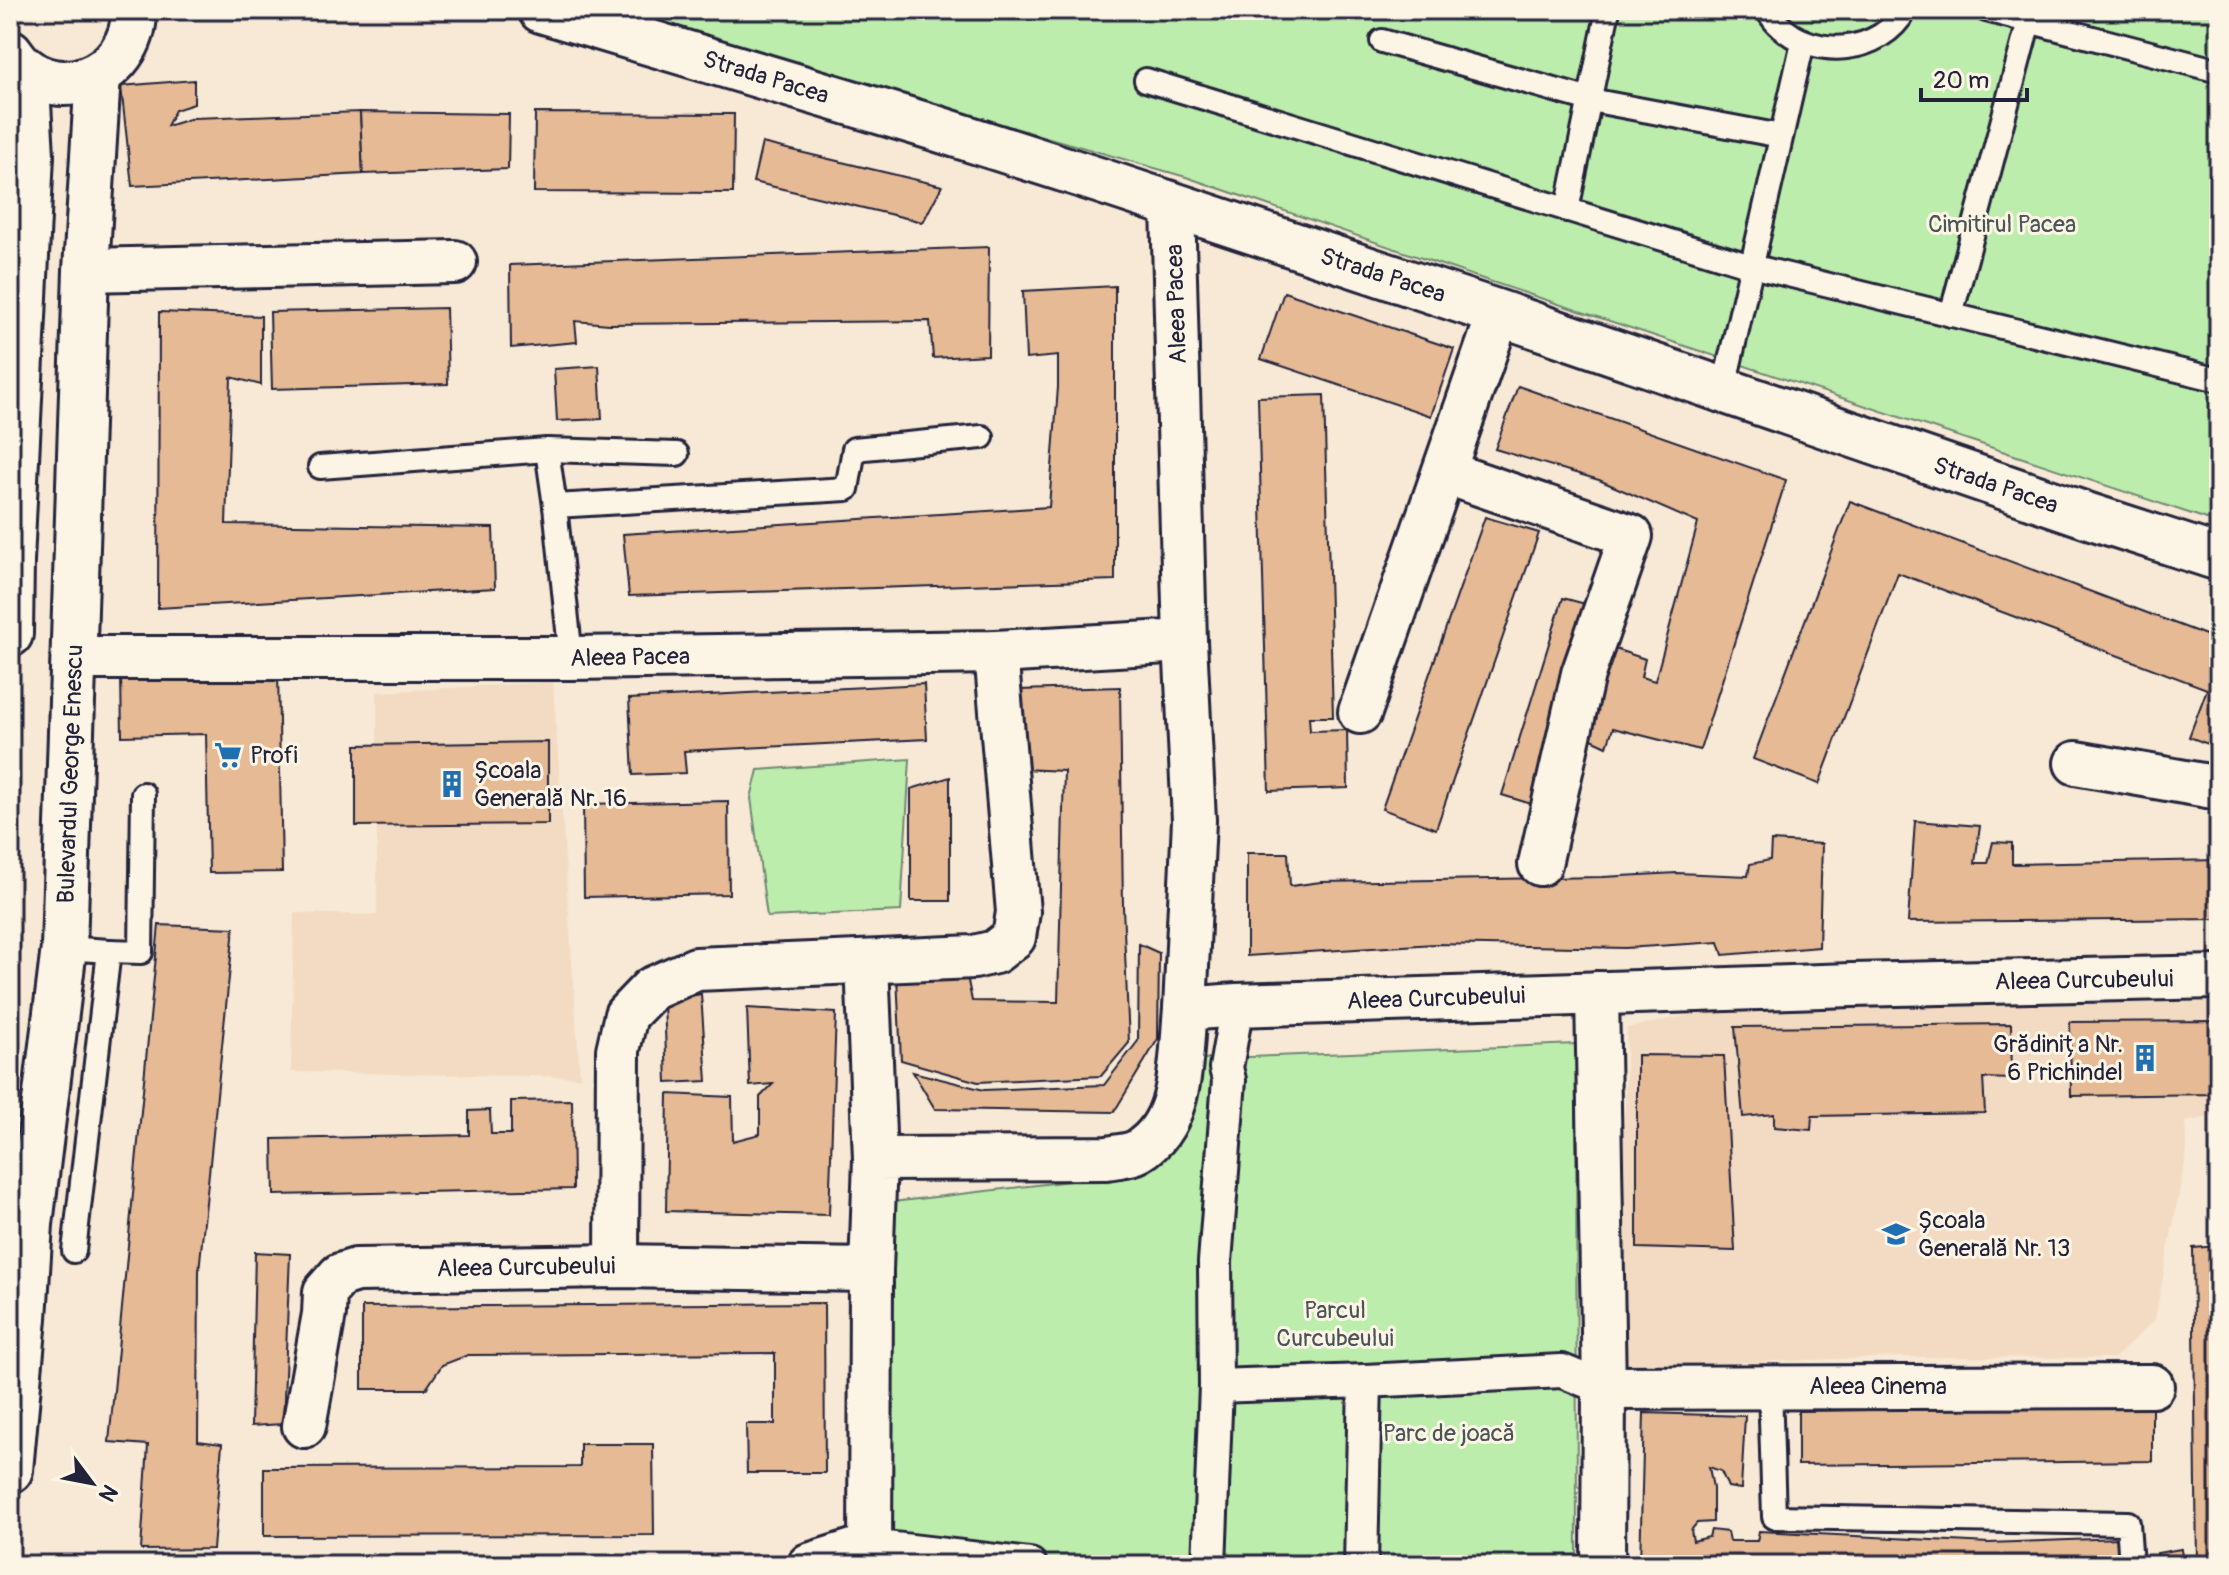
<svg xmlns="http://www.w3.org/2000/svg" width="2229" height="1575" font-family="Pangolin,sans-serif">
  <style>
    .built { fill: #f2dbc2 }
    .green { fill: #bdedac; stroke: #708874; stroke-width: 2 }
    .building { fill: #e5ba95; stroke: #22223b; stroke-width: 2 }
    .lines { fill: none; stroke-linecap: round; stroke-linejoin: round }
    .service-casing { stroke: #22223b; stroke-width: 28 }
    .pedestrian-casing { stroke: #22223b; stroke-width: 38 }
    .minor-casing { stroke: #22223b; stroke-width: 48 }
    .secondary-casing { stroke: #22223b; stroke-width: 50 }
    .service { stroke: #fcf5e5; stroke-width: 22 }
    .pedestrian { stroke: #fcf5e5; stroke-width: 32 }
    .minor { stroke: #fcf5e5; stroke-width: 42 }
    .secondary { stroke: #fcf5e5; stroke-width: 44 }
    .labels { text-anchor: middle; stroke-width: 6; stroke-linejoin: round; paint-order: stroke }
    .street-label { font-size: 24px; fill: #22223b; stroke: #fcf5e5 }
    .park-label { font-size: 24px; fill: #495557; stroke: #fcf5e5 }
    .poi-label { font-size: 24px; fill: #22223b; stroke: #fcf5e5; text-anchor: start }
  </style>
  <rect width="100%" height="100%" fill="#f7e9d5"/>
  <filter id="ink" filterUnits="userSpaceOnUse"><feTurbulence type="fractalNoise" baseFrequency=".0125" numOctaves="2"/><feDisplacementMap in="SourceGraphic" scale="16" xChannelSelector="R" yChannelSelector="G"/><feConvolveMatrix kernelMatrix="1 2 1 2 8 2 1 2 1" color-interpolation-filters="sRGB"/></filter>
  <g filter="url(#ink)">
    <g class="built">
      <path d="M 553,682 L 580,1077 L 291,1072 L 294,913 L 377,915 L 377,692 Z"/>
      <path d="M 2219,1002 L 2219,1115 L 2185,1122 L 2187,1151 L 2155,1319 L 2115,1358 L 1903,1357 L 1629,1366 L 1619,1333 L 1627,1028 L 1719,1009 L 1924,1005 Z"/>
    </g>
    <g class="green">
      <path d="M 603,10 L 2219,10 L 2219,523 L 1474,276 L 1186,177 Z"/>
      <path d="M 910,759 L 901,911 L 767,917 L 751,798 L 758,770 Z"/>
      <path d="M 1576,1044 L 1577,1565 L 883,1565 L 884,1203 L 1130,1174 L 1199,1059 Z"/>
    </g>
    <g class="building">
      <path d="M 194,80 L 194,104 L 175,110 L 167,126 L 193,118 L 360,112 L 363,174 L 132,186 L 121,86 Z"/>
      <path d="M 360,112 L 509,114 L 508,169 L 363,174 Z"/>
      <path d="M 535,113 L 734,114 L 733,193 L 534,192 Z"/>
      <path d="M 762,143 L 942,186 L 923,222 L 753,182 Z"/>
      <path d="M 989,247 L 988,355 L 933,358 L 930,321 L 609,324 L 575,321 L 577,342 L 511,348 L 510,265 Z"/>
      <path d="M 1115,286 L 1115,580 L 629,596 L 623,534 L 1049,507 L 1058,387 L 1058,356 L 1026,359 L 1023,291 Z"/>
      <path d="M 1284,292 L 1454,349 L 1431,416 L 1261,359 Z"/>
      <path d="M 446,308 L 448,384 L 272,389 L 270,312 Z"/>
      <path d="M 159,312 L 261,316 L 261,385 L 231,377 L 226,524 L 493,528 L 495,588 L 158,608 Z"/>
      <path d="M 599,366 L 602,419 L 557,421 L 554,369 Z"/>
      <path d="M 1518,386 L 1786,480 L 1700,750 L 1613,728 L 1607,746 L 1581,734 L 1606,646 L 1645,659 L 1641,677 L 1655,681 L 1698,523 L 1599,480 L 1495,449 Z"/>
      <path d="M 1324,395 L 1333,717 L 1309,717 L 1310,731 L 1347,730 L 1348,788 L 1269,791 L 1258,397 Z"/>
      <path d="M 1850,501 L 2219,640 L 2219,748 L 2189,737 L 2207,689 L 1898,573 L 1819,784 L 1753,759 Z"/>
      <path d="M 1485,517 L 1539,533 L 1436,829 L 1382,809 Z"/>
      <path d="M 1563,598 L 1593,606 L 1538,806 L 1502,795 Z"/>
      <path d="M 278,672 L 282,872 L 209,873 L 206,734 L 122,736 L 121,675 Z"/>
      <path d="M 924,684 L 927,739 L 684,751 L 686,773 L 633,775 L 629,699 Z"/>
      <path d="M 1120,687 L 1123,907 L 1129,1043 L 1101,1076 L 978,1082 L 901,1060 L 897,976 L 966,971 L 972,1001 L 1058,1002 L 1064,771 L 1022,769 L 1018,690 Z"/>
      <path d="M 548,742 L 548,824 L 356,826 L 356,745 Z"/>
      <path d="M 950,777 L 950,901 L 911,901 L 911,789 Z"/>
      <path d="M 728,801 L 729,894 L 584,897 L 583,804 Z"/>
      <path d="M 1915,821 L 1980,826 L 1975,863 L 1988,863 L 1993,842 L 2012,843 L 2012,864 L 2219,860 L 2219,919 L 1908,922 Z"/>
      <path d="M 1771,841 L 1822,844 L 1819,947 L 1723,955 L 1719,942 L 1625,948 L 1435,944 L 1247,956 L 1247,853 L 1288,853 L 1290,886 L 1321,882 L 1603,877 L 1677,873 L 1748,876 L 1750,864 L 1770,860 Z"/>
      <path d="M 159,925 L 234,928 L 199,1271 L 198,1441 L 222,1444 L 213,1549 L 141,1550 L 148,1445 L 109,1442 Z"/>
      <path d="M 1139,944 L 1159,953 L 1158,1039 L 1114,1112 L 935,1109 L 913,1072 L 984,1090 L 1104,1085 L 1138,1041 Z"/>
      <path d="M 701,994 L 707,1081 L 667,1083 L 664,1001 Z"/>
      <path d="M 747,1008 L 836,1013 L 829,1215 L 666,1211 L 668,1094 L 732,1097 L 733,1141 L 760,1134 L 760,1097 L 773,1084 L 750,1086 Z"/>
      <path d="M 2219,1021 L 2219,1094 L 2071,1096 L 2070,1022 Z"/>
      <path d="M 2011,1024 L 2012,1079 L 1983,1078 L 1985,1113 L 1812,1116 L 1811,1130 L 1774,1127 L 1774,1114 L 1743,1117 L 1735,1027 Z"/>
      <path d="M 1637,1055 L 1724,1056 L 1735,1251 L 1637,1248 Z"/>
      <path d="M 572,1100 L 573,1189 L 274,1195 L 273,1139 L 469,1135 L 469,1111 L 490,1110 L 491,1134 L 511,1134 L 511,1101 Z"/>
      <path d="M 2219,1246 L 2219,1565 L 2197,1565 L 2193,1248 Z"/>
      <path d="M 255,1252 L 290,1254 L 283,1424 L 251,1426 Z"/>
      <path d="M 824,1303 L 825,1473 L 747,1473 L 746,1424 L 775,1424 L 775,1353 L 468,1355 L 442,1365 L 426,1389 L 362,1389 L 362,1307 Z"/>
      <path d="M 2152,1406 L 2152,1461 L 1798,1465 L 1798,1411 Z"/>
      <path d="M 1644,1413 L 1745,1416 L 1741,1489 L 1728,1487 L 1721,1471 L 1709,1467 L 1713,1488 L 1713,1522 L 1697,1523 L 1691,1530 L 1693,1541 L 1709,1537 L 1711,1530 L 1727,1532 L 1729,1541 L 1757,1541 L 1759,1531 L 1989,1543 L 2120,1538 L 2121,1565 L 1640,1565 Z"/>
      <path d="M 580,1444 L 653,1444 L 654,1535 L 264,1536 L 264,1468 L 580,1467 Z"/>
      <path d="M 2181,1549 L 2183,1565 L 2157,1565 L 2157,1553 Z"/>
    </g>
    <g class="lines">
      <g class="service-casing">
        <g id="service">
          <path d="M 1767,10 C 1771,15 1774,21 1779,25 C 1814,60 1881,54 1905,10"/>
          <path d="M 1986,10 L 2219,71"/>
          <path d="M 1382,41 L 1590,100 L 1781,136"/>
          <path d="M 1146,80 L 1751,266 L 2219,380"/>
          <path d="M 1567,210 L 1608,10"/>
          <path d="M 1951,315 L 2032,10"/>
          <path d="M 1723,391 L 1803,42"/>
          <path d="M 547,450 L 555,506"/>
          <path d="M 320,467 L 547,450 L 677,454"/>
          <path d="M 571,658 L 555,506 L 847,489 L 854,449 L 982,437"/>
          <path d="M 64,948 L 109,951 L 74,1251"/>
          <path d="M 109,951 L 141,952 L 143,794"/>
          <path d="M 1770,1386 L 1774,1517 L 2128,1523 L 2131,1565"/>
        </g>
      </g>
      <g class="pedestrian-casing">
        <g id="pedestrian">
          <path d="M 1216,1386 L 1365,1381 L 1562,1371 L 1604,1388"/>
          <path d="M 869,1546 L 1030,1565"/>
          <path d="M 1209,1565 L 1216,1386 L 1215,1262 L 1229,1080 L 1226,1068 L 1237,1005"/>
          <path d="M 1361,1565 L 1365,1381"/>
        </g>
      </g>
      <g class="minor-casing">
        <g id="minor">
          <path d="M 86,270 L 455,262"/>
          <path d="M 1444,472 L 1631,536 L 1583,674 L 1540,864"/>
          <path d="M 74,658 L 571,658 L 996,652 L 1185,641 L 1173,206"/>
          <path d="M 1360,712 L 1499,313"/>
          <path d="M 2076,763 L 2219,788"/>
          <path d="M 867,962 L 875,1159"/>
          <path d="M 1597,993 L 1604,1388 L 1603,1565"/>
          <path d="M 1185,1009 L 1194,820 L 1185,641"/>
          <path d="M 617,1266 L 618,1050 L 626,1015 L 651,989 L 696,969 L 974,957 L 995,952 L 1014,937 L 1018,912 L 996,652"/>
          <path d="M 1604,1388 L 2152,1386"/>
          <path d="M 304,1426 L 324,1314 L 325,1292 L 340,1275 L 356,1270 L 617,1266 L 871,1270"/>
          <path d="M 809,1565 L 869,1546"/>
          <path d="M 870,1565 L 871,1270 L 875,1159 L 1107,1158 C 1117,1156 1129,1156 1138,1151 C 1185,1123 1180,1057 1185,1009 L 1237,1005 L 1852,985 L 2219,977"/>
        </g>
      </g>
      <g class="secondary-casing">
        <g id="secondary">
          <path d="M 541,10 L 932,127 L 1098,180 L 1499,313 L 2089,516 L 2219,558"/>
          <path d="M 10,52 C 48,111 135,79 134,10"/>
          <path d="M 10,634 L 11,561 L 31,155 L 26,70"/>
          <path d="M 10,1470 L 24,1318 L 30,1224 L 64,948 L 86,270 L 98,75"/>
        </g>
      </g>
      <use href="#service" class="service"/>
      <use href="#pedestrian" class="pedestrian"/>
      <use href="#minor" class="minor"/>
      <use href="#secondary" class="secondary"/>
    </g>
  </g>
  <defs>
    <g id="supermarket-bare" transform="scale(2.16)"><path d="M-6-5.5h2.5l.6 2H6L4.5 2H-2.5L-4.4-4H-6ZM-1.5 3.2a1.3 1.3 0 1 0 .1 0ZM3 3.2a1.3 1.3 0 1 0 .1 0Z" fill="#1f6fb2" stroke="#fcf5e5" stroke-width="2.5" paint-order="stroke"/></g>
    <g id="building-bare" transform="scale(2.16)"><path d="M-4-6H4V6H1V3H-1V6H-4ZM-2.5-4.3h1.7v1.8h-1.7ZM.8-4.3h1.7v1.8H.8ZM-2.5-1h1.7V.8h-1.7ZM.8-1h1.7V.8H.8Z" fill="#1f6fb2" stroke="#fcf5e5" stroke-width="2.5" paint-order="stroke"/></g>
    <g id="school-bare" transform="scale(2.16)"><path d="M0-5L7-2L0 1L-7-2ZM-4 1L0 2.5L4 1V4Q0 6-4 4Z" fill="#1f6fb2" stroke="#fcf5e5" stroke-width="2.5" paint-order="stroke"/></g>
  </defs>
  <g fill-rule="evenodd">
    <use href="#supermarket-bare" x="228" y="755"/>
    <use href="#building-bare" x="452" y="784"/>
    <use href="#building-bare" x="2145" y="1058"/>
    <use href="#school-bare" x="1896" y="1234"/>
  </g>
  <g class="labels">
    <g class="street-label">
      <text transform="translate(766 77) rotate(17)" y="8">Strada Pacea</text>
      <text transform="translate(1383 275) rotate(18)" y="8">Strada Pacea</text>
      <text transform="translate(1176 304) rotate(-92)" y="8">Aleea Pacea</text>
      <text transform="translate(1996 485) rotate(19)" y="8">Strada Pacea</text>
      <text transform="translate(630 657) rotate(-1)" y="8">Aleea Pacea</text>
      <text transform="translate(70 774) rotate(-88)" y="8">Bulevardul George Enescu</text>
      <text transform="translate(2084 980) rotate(-1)" y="8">Aleea Curcubeului</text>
      <text transform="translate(1436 998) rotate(-2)" y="8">Aleea Curcubeului</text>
      <text transform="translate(526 1267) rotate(-1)" y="8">Aleea Curcubeului</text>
      <text x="1878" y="1394">Aleea Cinema</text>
    </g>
    <g class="park-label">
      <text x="2002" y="232">Cimitirul Pacea</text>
      <text x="1335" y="1318">Parcul<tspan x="1335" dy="28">Curcubeului</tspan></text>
      <text x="1449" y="1441">Parc de joacă</text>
    </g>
    <g class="poi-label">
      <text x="250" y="763">Profi</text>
      <text x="474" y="778">Școala<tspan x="474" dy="28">Generală Nr. 16</tspan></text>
      <text x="2123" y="1052" text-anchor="end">Grădinița Nr.<tspan x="2123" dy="28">6 Prichindel</tspan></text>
      <text x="1918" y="1228">Școala<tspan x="1918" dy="28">Generală Nr. 13</tspan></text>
    </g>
  </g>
  <rect width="2229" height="1575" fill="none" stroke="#fcf5e5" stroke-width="40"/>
  <rect x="20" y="20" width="2189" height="1535" fill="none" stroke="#22223b" stroke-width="3" filter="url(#ink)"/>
  <g transform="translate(92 1483) rotate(122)" stroke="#fcf5e5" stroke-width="6" paint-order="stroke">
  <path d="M0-6L14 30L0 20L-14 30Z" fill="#22223b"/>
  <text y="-12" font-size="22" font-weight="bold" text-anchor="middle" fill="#22223b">N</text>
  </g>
  <path d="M1921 88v12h106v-12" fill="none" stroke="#22223b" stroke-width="4"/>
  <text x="1933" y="88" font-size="24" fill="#22223b" stroke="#fcf5e5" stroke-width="6" paint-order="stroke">20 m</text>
</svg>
